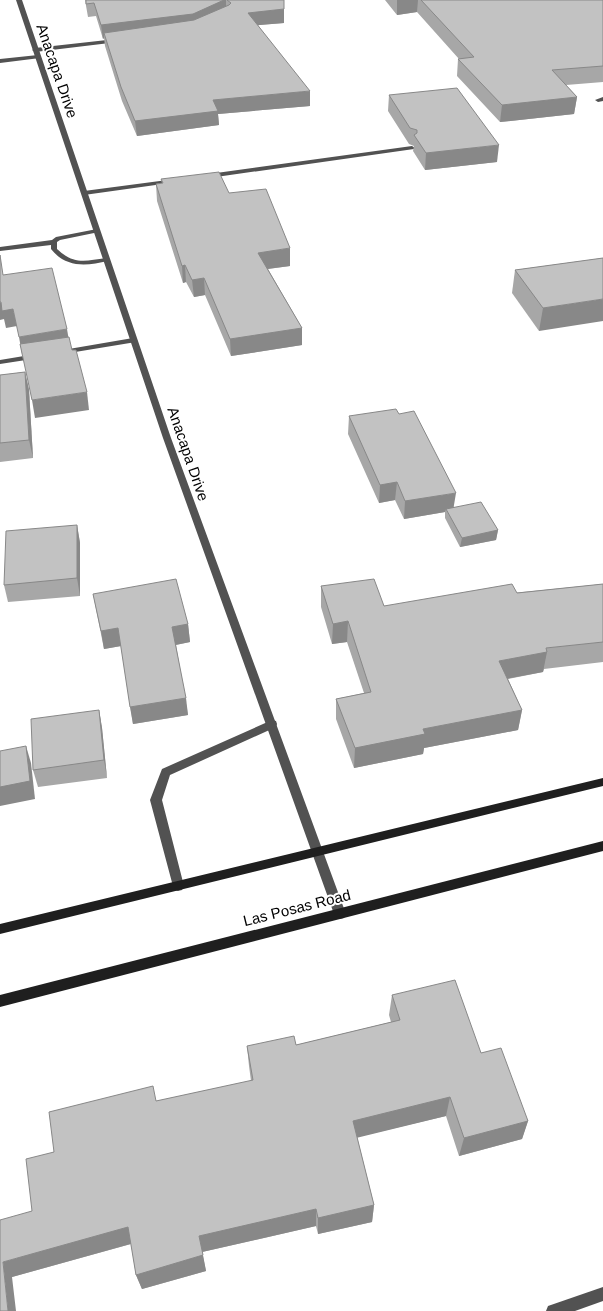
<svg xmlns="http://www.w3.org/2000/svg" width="603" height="1311" font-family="Helvetica,sans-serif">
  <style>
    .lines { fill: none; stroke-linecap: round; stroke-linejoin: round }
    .service { fill: #525252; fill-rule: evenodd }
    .minor { fill: #525252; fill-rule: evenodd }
    .secondary { fill: #1f1f1f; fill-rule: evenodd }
    .wall { fill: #a7a7a7 }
    .shaded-wall { fill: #888 }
    .building { fill: #c2c2c2; stroke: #888 }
    .labels { text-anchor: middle; stroke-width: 4; stroke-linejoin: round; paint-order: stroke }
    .street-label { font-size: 15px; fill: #000; stroke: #fff }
  </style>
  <rect width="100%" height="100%" fill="#fff"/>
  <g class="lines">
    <g class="service">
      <path d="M 116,39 L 119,41 L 118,42 L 35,52 L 32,50 L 35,48 Z"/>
      <path d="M 38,55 L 41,57 L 40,58 L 0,63 L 0,59 Z"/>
      <path d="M 603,97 L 603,101 L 598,102 L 595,100 Z"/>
      <path d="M 412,146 L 415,148 L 414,149 L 209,178 L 206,176 L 209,174 Z"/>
      <path d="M 175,179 L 178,181 L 177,182 L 84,195 L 81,193 L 84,191 Z"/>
      <path d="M 97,229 L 99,230 L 99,232 L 60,240 L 57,242 L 57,249 C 74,265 85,261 106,258 L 108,259 L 108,261 C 86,266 66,268 51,249 L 51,245 L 0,251 L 0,247 L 52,240 L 56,237 Z"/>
      <path d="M 133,338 L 137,340 L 136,342 L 63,354 L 59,352 L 63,350 Z"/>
      <path d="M 36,354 L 39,354 L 39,358 L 0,364 L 0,360 Z"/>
      <path d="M 272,720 L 276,721 L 277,724 L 276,727 L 170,775 L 162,800 L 184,886 L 182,890 L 178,891 L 174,890 L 150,800 L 162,769 Z"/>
    </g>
    <g class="minor">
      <path d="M 16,0 L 22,0 L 171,438 L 346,914 L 344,918 L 340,919 L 336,918 L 334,914 L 163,438 Z"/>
      <path d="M 603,1287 L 603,1301 L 575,1311 L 546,1311 L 548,1306 Z"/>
    </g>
    <g class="secondary">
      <path d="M 603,778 L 603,786 L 0,934 L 0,924 Z"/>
      <path d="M 603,841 L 603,851 L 0,1007 L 0,995 Z"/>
    </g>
  </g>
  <g class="wall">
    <path d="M 85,0 L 284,0 L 284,23 L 258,25 L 310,106 L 218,114 L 219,125 L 137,136 L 122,101 L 105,46 L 104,38 L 103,39 L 96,16 L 88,17 Z"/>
    <path d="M 385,0 L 603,0 L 603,82 L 566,85 L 577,97 L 574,114 L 500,122 L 457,76 L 458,59 L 459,59 L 417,12 L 397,15 Z"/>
    <path d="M 389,95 L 497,162 L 425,170 L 413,151 L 414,146 L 409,144 L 388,111 Z"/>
    <path d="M 161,179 L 229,193 L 290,266 L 268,269 L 302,328 L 302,345 L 231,356 L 205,295 L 194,297 L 186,282 L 183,283 L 157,201 L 156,184 L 162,183 Z"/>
    <path d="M 603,258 L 539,331 L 512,293 L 515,270 Z"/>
    <path d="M 25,372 L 29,390 L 33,458 L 0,462 L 0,375 Z"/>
    <path d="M 349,416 L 454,507 L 498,530 L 496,540 L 460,547 L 445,518 L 445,512 L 404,519 L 395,500 L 379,503 L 348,434 Z"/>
    <path d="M 77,525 L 80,543 L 80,596 L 8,602 L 4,585 Z"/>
    <path d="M 603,584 L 603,662 L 544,669 L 543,672 L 508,679 L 522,710 L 518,730 L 424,748 L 423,754 L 354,768 L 336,719 L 336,699 L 364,693 L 347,642 L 332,644 L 321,607 L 321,586 L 384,606 Z"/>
    <path d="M 93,594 L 188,624 L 190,642 L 176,645 L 188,715 L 133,724 L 121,646 L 104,649 Z"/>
    <path d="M 99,710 L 102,728 L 107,778 L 38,787 L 33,770 Z"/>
    <path d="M 392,995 L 481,1053 L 528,1121 L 522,1139 L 459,1156 L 446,1116 L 357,1137 L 374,1205 L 372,1222 L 318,1234 L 316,1226 L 202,1252 L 206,1271 L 142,1289 L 136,1275 L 131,1244 L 12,1277 L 0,1311 L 32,1211 L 54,1152 L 157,1101 L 251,1081 L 249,1066 L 247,1046 L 296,1045 L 391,1022 L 389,1015 Z"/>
  </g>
  <g class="shaded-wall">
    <path d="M 224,0 L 226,0 L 226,12 L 193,27 L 104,33 L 104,38 L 103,39 L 101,25 Z"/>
    <path d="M 397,0 L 418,0 L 417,12 L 397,15 Z"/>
    <path d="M 284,9 L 284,23 L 248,26 L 248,13 Z"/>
    <path d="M 310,91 L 310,106 L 218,114 L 219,125 L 137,136 L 135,121 L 213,100 Z"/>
    <path d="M 577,97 L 574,114 L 500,122 L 502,105 Z"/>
    <path d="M 499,145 L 497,162 L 425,170 L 426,153 Z"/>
    <path d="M 290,248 L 290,266 L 259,270 L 258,253 Z"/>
    <path d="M 185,265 L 186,282 L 183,283 L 182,266 Z"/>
    <path d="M 204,278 L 205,295 L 194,297 L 192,280 Z"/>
    <path d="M 603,299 L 603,321 L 539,331 L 543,308 Z"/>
    <path d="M 0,302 L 13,309 L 17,326 L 6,328 L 4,319 L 0,320 Z"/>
    <path d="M 302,328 L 302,345 L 231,356 L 230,339 Z"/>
    <path d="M 67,329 L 70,347 L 22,354 L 19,337 Z"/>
    <path d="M 25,372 L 29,390 L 33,458 L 29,440 Z"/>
    <path d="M 87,392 L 89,410 L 35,418 L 32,400 Z"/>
    <path d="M 397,482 L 395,500 L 379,503 L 380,485 Z"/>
    <path d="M 456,493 L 453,511 L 446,509 L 445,512 L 404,519 L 405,501 Z"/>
    <path d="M 77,525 L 80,543 L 80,596 L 77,578 Z"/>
    <path d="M 498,530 L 496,540 L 460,547 L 462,538 Z"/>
    <path d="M 348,621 L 347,642 L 332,644 L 333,624 Z"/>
    <path d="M 188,624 L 190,642 L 175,645 L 172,627 Z"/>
    <path d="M 118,628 L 121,646 L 104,649 L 101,631 Z"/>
    <path d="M 547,652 L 543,672 L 495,681 L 499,661 Z"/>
    <path d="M 186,698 L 188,715 L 133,724 L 130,707 Z"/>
    <path d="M 99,710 L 102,728 L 107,778 L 104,760 Z"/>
    <path d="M 522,710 L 518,730 L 424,748 L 423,754 L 354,768 L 355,748 L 423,729 Z"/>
    <path d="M 26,746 L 31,763 L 35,799 L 0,806 L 0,787 Z"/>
    <path d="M 450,1097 L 446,1116 L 352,1139 L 353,1121 Z"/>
    <path d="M 528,1121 L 522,1139 L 459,1156 L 464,1138 Z"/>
    <path d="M 374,1205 L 372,1222 L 318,1234 L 318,1218 Z"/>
    <path d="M 316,1209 L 316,1226 L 202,1252 L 199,1236 Z"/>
    <path d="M 128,1227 L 134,1243 L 12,1277 L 16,1311 L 8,1311 L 3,1262 Z"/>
    <path d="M 203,1255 L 206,1271 L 142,1289 L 136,1275 Z"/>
  </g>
  <g class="building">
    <path d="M 86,0 L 224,0 L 193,14 L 101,25 L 94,3 L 86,4 Z"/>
    <path d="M 227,0 L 284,0 L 284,9 L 248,13 L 310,91 L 213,100 L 218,111 L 135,121 L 121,87 L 104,33 L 194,20 L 229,5 L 231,3 Z"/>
    <path d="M 421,0 L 603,0 L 603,66 L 552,70 L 577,97 L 502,105 L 458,59 L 474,57 Z"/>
    <path d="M 457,88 L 499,145 L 426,153 L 414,135 L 417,133 L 417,130 L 410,128 L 389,95 Z"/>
    <path d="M 219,172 L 229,193 L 266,189 L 290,248 L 258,253 L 302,328 L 230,339 L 204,278 L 192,280 L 185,265 L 182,266 L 156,184 L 163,183 L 161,179 Z"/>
    <path d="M 0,255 L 3,275 L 52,268 L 67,329 L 19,337 L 13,309 L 2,311 L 1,302 L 0,302 Z"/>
    <path d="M 603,258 L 603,299 L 543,308 L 515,270 Z"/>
    <path d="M 69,337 L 72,350 L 76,350 L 87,392 L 32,400 L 20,344 Z"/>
    <path d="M 25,372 L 29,440 L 0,443 L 0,375 Z"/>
    <path d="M 396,409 L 399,414 L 414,411 L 456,493 L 405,501 L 397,482 L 380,485 L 349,416 Z"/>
    <path d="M 481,502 L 498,530 L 462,538 L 446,509 Z"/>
    <path d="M 77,525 L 77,578 L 4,585 L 6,531 Z"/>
    <path d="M 176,579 L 188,624 L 172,627 L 186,698 L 130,707 L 118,628 L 101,631 L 93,594 Z"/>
    <path d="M 374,579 L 384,606 L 512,584 L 517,593 L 603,584 L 603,642 L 546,648 L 547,652 L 499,661 L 522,710 L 423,729 L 425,734 L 355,748 L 336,699 L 371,692 L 348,621 L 333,624 L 321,586 Z"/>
    <path d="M 99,710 L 104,760 L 33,770 L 31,719 Z"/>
    <path d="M 26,746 L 30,781 L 0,787 L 0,751 Z"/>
    <path d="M 455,980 L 481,1053 L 501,1048 L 528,1121 L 464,1138 L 450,1097 L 353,1121 L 374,1205 L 318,1218 L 316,1209 L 199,1236 L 203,1255 L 136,1275 L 128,1227 L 3,1262 L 8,1311 L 0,1311 L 0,1220 L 32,1211 L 26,1159 L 54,1152 L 49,1112 L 153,1086 L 156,1101 L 253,1080 L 247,1046 L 294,1036 L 296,1045 L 400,1020 L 392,995 Z"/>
  </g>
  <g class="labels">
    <g class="street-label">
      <text transform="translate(57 71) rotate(71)" y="5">Anacapa Drive</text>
      <text transform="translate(188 454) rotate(71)" y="5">Anacapa Drive</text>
      <text transform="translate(297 908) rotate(-14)" y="5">Las Posas Road</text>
    </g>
  </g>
</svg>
